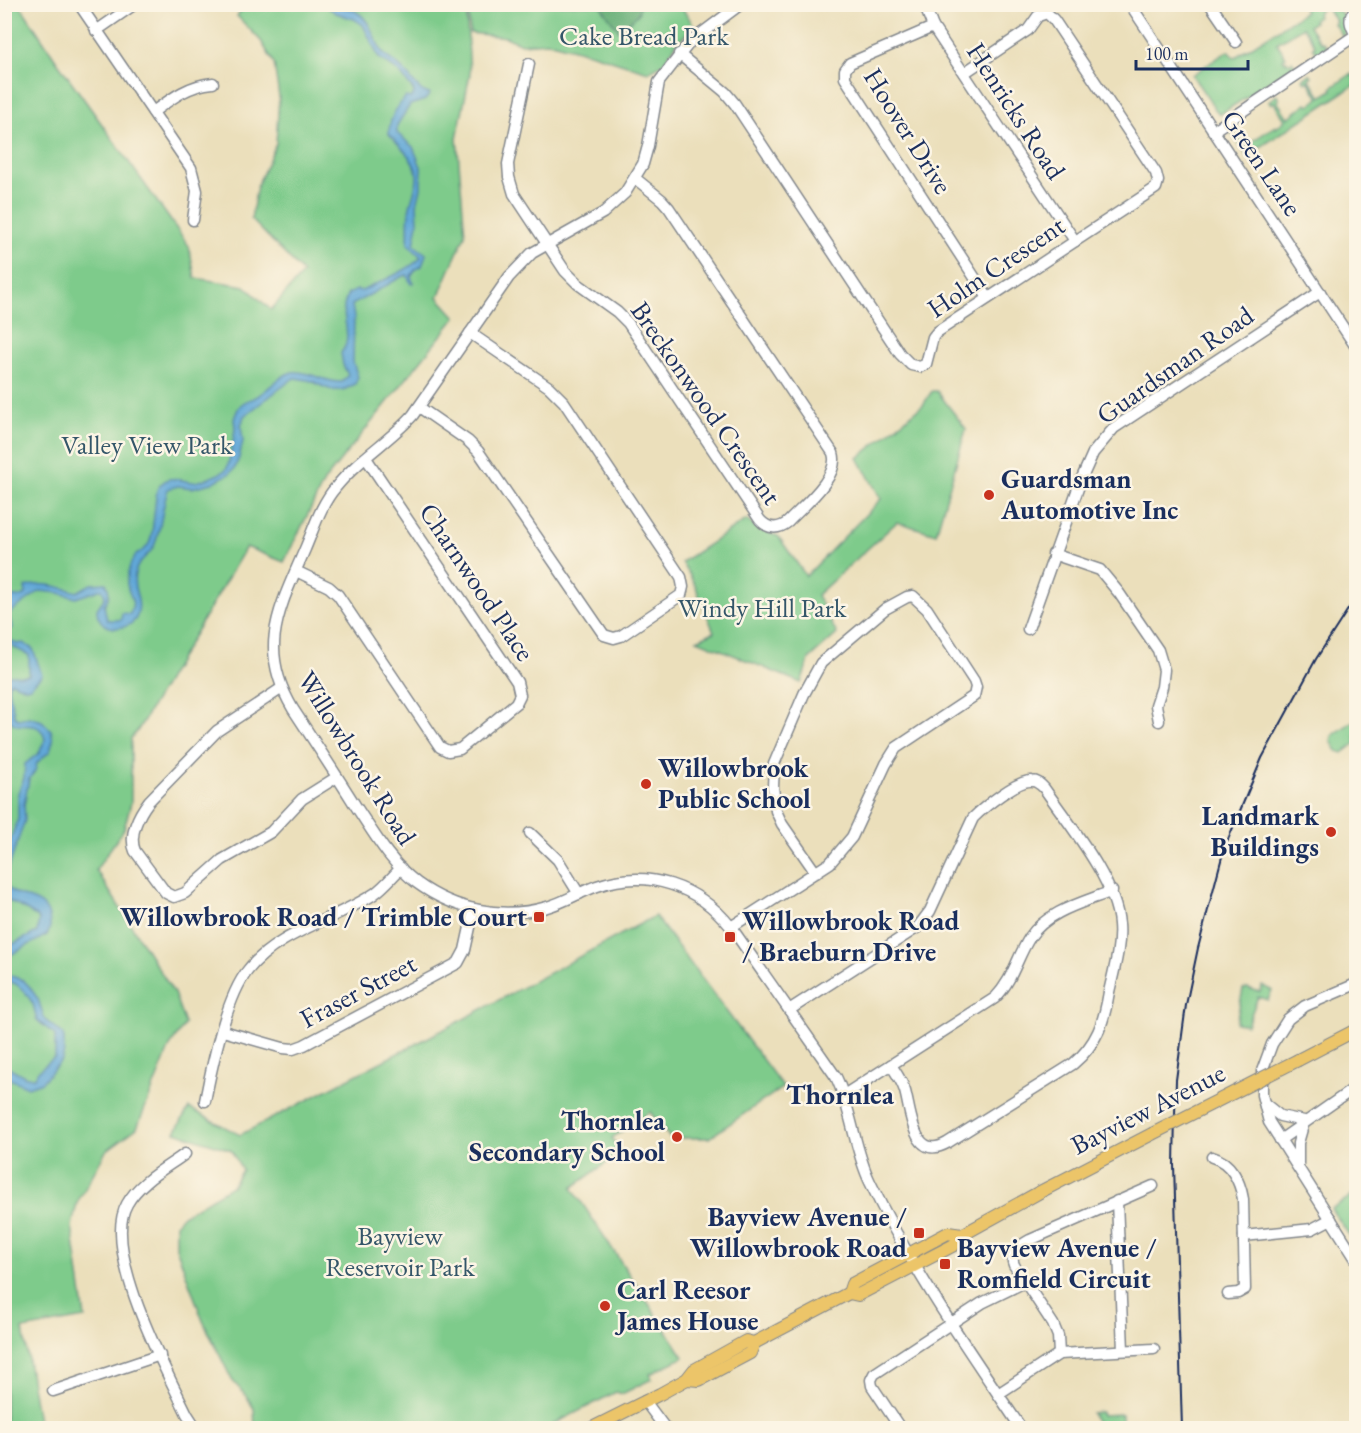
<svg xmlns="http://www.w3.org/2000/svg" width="1361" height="1433" font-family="'EB Garamond',serif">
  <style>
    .green { fill: #7ecb8b; stroke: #4c7d74; stroke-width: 1.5 }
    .forest { fill: #66af77; stroke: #406f6a; stroke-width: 1.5 }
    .water { fill: #61a7d7; stroke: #3e6b9a; stroke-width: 1.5 }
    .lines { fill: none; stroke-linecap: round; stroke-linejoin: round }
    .minor-casing { stroke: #83878c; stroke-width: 13 }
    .major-casing { stroke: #83878c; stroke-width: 14 }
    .minor { stroke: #fff; stroke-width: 10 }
    .major { stroke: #ecc569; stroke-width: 12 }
    .rail { stroke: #1b2f5e; stroke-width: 2 }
    .major-bridge-casing { stroke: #83878c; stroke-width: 14; stroke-linecap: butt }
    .major-bridge { stroke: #ecc569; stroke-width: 12 }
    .poi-dot { fill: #c8321e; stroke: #fcf5e5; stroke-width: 2 }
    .labels { text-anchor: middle; stroke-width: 5; stroke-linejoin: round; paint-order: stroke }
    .park-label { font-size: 27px; fill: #345669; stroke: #fcf5e5 }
    .street-label { font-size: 27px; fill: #1b2f5e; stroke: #fcf5e5 }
    .poi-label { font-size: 27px; font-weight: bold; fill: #1b2f5e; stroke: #fcf5e5; text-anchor: start }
    .neighbourhood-label { font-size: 28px; font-weight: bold; fill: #1b2f5e; stroke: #fcf5e5 }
  </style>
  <rect width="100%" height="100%" fill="#fcf5e5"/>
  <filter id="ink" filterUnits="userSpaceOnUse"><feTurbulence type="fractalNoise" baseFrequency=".0167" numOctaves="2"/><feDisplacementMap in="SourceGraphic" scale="12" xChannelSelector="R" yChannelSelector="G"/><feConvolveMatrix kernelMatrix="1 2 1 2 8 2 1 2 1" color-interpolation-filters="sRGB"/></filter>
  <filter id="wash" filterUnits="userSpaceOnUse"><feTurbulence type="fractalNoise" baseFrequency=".008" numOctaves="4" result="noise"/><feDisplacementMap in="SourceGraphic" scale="24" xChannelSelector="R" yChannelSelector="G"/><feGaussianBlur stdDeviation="1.35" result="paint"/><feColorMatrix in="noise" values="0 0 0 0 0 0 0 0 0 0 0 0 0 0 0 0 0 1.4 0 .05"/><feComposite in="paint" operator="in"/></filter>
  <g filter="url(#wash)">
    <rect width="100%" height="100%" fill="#ebdfbb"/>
    <g class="green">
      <path d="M 1309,4 L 1332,5 L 1336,11 L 1339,10 L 1344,18 L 1345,34 L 1343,37 L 1334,24 L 1336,21 L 1325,6 L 1317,14 L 1318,17 L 1313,20 L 1314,22 L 1309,26 L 1321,43 L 1323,42 L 1327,47 L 1317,54 L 1313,47 L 1315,45 L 1303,27 L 1277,43 L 1286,57 L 1283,59 L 1285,62 L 1287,61 L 1289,63 L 1292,61 L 1297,68 L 1287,71 L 1219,115 L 1192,75 L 1228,51 L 1234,58 L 1305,12 L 1303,8 Z"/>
      <path d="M 5,5 L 20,5 L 56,60 L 189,246 L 195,278 L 245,286 L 271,310 L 303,273 L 251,219 L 257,186 L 276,144 L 279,97 L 274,63 L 261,41 L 237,16 L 245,5 L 466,5 L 470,74 L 457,138 L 465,235 L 438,297 L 456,317 L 325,480 L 284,562 L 246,547 L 138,730 L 131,738 L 131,803 L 124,829 L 96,870 L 174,993 L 185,1024 L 170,1046 L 137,1128 L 106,1151 L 77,1203 L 72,1226 L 85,1318 L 23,1329 L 39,1428 L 5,1428 Z"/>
      <path d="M 468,5 L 680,5 L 695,27 L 678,41 L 663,64 L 648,72 L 596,55 L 548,42 L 521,44 L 506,37 L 470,33 Z"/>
      <path d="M 1356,73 L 1356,84 L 1247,156 L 1229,129 L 1231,126 L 1246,148 L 1254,140 L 1275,126 L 1276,128 L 1285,120 L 1274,102 L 1271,104 L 1269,101 L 1277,95 L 1279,99 L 1277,101 L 1288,118 L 1307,103 L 1309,105 L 1319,98 L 1308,81 L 1305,82 L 1303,79 L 1310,74 L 1312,76 L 1309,79 L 1321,97 L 1332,90 L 1331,88 L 1351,74 L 1352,76 Z"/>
      <path d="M 932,391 L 937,391 L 966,429 L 936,534 L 897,522 L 817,595 L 837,634 L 809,659 L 801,683 L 697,640 L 714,632 L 694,583 L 682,562 L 746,520 L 762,531 L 778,536 L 806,576 L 881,499 L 858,458 L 923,405 Z"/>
      <path d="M 1356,719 L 1356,743 L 1343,753 L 1337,751 L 1331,741 L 1332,736 Z"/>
      <path d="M 655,916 L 783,1087 L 709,1138 L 670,1138 L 650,1112 L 612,1138 L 621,1152 L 572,1188 L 684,1357 L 650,1374 L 652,1379 L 622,1394 L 616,1392 L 546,1428 L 255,1428 L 254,1409 L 247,1397 L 232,1380 L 203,1321 L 176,1247 L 176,1223 L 183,1215 L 232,1186 L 242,1170 L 231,1150 L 175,1132 L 189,1108 L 240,1135 L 458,1022 Z"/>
      <path d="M 1262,986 L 1272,990 L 1268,1000 L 1258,997 L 1247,1025 L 1236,1023 L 1243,989 L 1248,988 L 1260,992 Z"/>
      <path d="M 1356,1193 L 1356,1245 L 1331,1209 Z"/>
      <path d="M 1101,1412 L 1101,1415 L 1122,1414 L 1122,1426 L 1124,1428 L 1096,1428 L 1095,1426 L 1098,1424 L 1091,1413 Z"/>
    </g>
    <path class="forest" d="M 600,5 L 640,5 L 638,14 L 619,31 Z"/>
    <g class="water">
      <path d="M 324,5 C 343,4 362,9 371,29 C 375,37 378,47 384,54 C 391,61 400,65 406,73 C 413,81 419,92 430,94 L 425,100 L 410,105 L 397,125 L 397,133 L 413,147 L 421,167 L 421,188 L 417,204 L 418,223 L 414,245 L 426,254 L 422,266 L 415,270 L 411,276 L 413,283 L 411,284 L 407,275 L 401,277 L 352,305 L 354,318 L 353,362 L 358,377 L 355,384 C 338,395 328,390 314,382 C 308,379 300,379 294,378 L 244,416 L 241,426 L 243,441 L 239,458 L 235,468 L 229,474 L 212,483 L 192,488 L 178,486 L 168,489 C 164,502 162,517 159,530 C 157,536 156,543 153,548 C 148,556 139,560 136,570 C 130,589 143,599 137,616 C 132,630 105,633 99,618 C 97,616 97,612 97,609 L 105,597 L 102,589 L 76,598 L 59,593 L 40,591 L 11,612 L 9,615 L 12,628 L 9,630 L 10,640 L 17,644 L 23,643 L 33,649 L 42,675 L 30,687 L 26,688 L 11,682 L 9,684 C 6,694 14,704 14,716 L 18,719 L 30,717 L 42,721 L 51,730 L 53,741 L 50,751 L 37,763 L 35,771 L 29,779 L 24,805 L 25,820 L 5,878 L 5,854 L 18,819 L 18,793 L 24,778 L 25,764 L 39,753 L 45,740 C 40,716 21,732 10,721 C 4,714 4,686 5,677 C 12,672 20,678 29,675 L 29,655 C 0,642 4,638 5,607 L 7,606 L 9,597 L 20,597 L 26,594 L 25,587 C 42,581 60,587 77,592 L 91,584 L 106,583 C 110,592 110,597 104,605 L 107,620 L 121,620 L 122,613 L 130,614 C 137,600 128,595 127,584 C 127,575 130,560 137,554 C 142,551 148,548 150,541 C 154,531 155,492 158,488 C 167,474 177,479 190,482 C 198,483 223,474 227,468 C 229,464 235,432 235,428 C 235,426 234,420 234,419 C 235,416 238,408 240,406 C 243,401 251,400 256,397 C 268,390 276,379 289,373 C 292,372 295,371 298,372 C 313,373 327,383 342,382 L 348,375 L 343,365 L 341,353 C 352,340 344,324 344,309 C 344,303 346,299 348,294 L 357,290 L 362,291 C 378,282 411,270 421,257 L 408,244 C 409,232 407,217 410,206 C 412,197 417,186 417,178 C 418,162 399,145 389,134 C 389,120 396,107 406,97 L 410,98 L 413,96 L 414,91 L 399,72 L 379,58 L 363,25 L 354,19 L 336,13 Z"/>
      <path d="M 5,879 C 8,903 45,892 49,917 C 51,924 51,929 47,935 L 5,958 L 5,948 L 37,932 L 39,919 C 35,914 12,902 5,899 Z"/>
      <path d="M 5,974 L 23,980 L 29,986 L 38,999 L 45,1020 L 62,1033 L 64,1038 L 64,1052 L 62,1060 L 42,1082 L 28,1087 L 5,1077 L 5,1065 L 26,1077 L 35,1077 L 38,1071 L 55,1057 L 55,1035 L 37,1020 L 33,1004 L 26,993 L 16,984 L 5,981 Z"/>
    </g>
  </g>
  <g filter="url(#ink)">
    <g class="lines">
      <g class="minor-casing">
        <g id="minor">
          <path d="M 79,4 L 191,168 L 197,191 L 193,220"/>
          <path d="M 741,4 L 690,42 L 659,82 L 648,146 L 643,164 L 625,193 L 603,213 L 532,253 L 509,277 L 413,415 C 390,441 358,459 336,487 C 321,504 314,528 305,549 C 280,608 256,647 293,709 C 314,741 335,773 355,805 C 373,832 390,863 417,883 C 454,910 502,920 547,907 C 565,902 580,892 597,886 C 648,868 698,886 731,927 L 836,1077 C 852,1110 854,1149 870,1182 C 912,1270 967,1348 1021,1428"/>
          <path d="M 924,4 L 933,27 L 1075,241"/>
          <path d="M 1130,4 L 1356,347"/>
          <path d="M 1210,4 L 1236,42"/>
          <path d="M 1356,9 C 1347,17 1350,25 1356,35"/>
          <path d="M 933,27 L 850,63 L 845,70 L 845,78 L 988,298"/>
          <path d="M 96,31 L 135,4"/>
          <path d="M 679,54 L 725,92 L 735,104 L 900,354 L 911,365 L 920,367 L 926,364 L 933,337 L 937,332 L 1156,188 L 1158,181 L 1156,173 L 1054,20 L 1047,13 L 1038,16 L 1028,30 L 964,73"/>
          <path d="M 529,64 L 508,164 L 509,177 L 514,194 L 565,271 L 578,284 L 617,312 L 628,323 L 760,520 C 768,529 778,530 788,522 C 803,506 841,476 833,453 L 669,208 L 662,200 L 636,179"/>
          <path d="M 153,112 C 172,98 189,85 213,83"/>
          <path d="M 1213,131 L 1356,35"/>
          <path d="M 419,407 L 468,441 L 478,451 L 604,635 L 614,638 L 621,636 L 681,595 L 683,587 L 681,577 L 564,402 L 549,387 L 470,333"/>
          <path d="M 1053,554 L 1100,570 L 1119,593 L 1158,650 L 1164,670 L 1162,687 L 1156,705 L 1159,721"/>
          <path d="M 296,571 L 329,587 L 338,595 L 440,747 L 448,751 L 460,749 L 516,703 L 520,695 L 517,682 L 366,458"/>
          <path d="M 1028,629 L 1081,480 L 1093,453 L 1114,428 L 1320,292"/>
          <path d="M 282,688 L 217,731 L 149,801 C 139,814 128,835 135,851 L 166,893 L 174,897 L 185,893 L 222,860 L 271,832 L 302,799 L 337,777"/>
          <path d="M 530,833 L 558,860 L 579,894"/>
          <path d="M 731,927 L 830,863 L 852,837 L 886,764 L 896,748 L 974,696 L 976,687 L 974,681 L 927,609 L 913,596 L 907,597 L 885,609 L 821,663 L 804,694 L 774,764 L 773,787 L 776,811 L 782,824 L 816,873"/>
          <path d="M 1356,984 L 1305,1006 L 1288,1019 L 1272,1044 L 1262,1071 L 1262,1095 L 1269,1122 L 1356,1259"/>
          <path d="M 789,1010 L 918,927 L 930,911 L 973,818 C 983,808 1018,779 1032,781 C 1037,781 1040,784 1044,788 C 1069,824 1116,881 1119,924 C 1121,946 1114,970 1109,992 C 1104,1022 1097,1044 1073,1064 L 947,1143 C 913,1162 911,1112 905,1091 C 902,1081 896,1073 891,1065"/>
          <path d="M 223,1031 L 283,1048 L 293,1049 L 304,1045 L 458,963 L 465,950 L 474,909"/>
          <path d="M 844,1095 L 995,998 C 1013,980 1017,957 1030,937 C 1047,911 1085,902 1112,891"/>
          <path d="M 205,1101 C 212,1065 226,997 248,970 C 278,932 335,920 374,894 C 384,887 392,877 401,868"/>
          <path d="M 1265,1104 L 1280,1116 L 1304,1121"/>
          <path d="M 1280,1140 L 1356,1087"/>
          <path d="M 185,1154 C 166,1168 139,1182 127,1204 C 101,1250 166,1370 187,1414 L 196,1428"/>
          <path d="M 1212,1157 C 1231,1162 1240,1181 1243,1199 L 1245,1289 L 1238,1293 L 1228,1294"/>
          <path d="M 1298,1167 L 1298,1143 L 1304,1122"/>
          <path d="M 1117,1201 L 1123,1350"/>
          <path d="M 1244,1236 L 1312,1229 L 1331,1219"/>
          <path d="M 1059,1354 L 1058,1336 L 1053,1324 L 1014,1265 C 1009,1253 1019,1246 1030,1240 L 1153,1186"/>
          <path d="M 53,1391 L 160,1355"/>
          <path d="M 998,1394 L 1059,1354 L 1154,1349"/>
          <path d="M 645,1401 L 665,1428"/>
          <path d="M 900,1428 L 872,1386 L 871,1380 L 874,1374 L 982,1303 L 1025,1282"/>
        </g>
      </g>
      <g class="major-casing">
        <g id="major">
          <path d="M 1298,1060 L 1356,1030"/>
          <path d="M 849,1293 L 858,1295 L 954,1245 L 962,1235 L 1038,1193 L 1152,1134"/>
          <path d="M 687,1379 L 699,1380 L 750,1353 L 754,1343"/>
          <path d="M 592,1428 L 660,1394 L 687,1379 L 694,1370 L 746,1341 L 754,1343 L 849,1293 L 852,1284 L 948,1233 L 962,1235"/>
        </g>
      </g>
      <use href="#minor" class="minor"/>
      <use href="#major" class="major"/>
      <path class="rail" d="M 1182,1428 L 1174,1165 L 1175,1114 L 1176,1080 L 1186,1005 L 1198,948 L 1224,849 L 1262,758 L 1316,659 L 1356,597"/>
      <g class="major-bridge-casing">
        <path id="major-bridge" d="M 1152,1134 L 1298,1060"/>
      </g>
      <use href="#major-bridge" class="major-bridge"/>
    </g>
  </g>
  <g class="poi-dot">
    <circle cx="989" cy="495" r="6"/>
    <circle cx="646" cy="784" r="6"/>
    <circle cx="1331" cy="832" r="6"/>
    <rect x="533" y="911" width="12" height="12" rx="3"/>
    <rect x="724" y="931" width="12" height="12" rx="3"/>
    <circle cx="677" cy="1137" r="6"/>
    <rect x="913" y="1227" width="12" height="12" rx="3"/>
    <rect x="939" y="1258" width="12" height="12" rx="3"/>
    <circle cx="605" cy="1306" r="6"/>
  </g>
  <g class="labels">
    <g class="park-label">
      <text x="644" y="45">Cake Bread Park</text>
      <text x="147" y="454">Valley View Park</text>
      <text x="762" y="617">Windy Hill Park</text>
      <text x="400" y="1245">Bayview<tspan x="400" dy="31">Reservoir Park</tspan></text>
    </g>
    <g class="street-label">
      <text transform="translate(1016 111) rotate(57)" y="9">Henricks Road</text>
      <text transform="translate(908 131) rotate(58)" y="9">Hoover Drive</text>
      <text transform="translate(1262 163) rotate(56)" y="9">Green Lane</text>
      <text transform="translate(996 267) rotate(-34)" y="9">Holm Crescent</text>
      <text transform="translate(1175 365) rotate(-35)" y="9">Guardsman Road</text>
      <text transform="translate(706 403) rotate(55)" y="9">Breckonwood Crescent</text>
      <text transform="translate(477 582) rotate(56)" y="9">Charnwood Place</text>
      <text transform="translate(357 758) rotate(58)" y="9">Willowbrook Road</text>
      <text transform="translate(358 991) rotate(-28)" y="9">Fraser Street</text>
      <text transform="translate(1148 1109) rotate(-27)" y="9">Bayview Avenue</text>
    </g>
    <g class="poi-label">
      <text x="1001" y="488">Guardsman<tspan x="1001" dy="31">Automotive Inc</tspan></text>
      <text x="658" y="777">Willowbrook<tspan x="658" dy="31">Public School</tspan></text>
      <text x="1319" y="825" text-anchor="end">Landmark<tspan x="1319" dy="31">Buildings</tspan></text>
      <text x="527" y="926" text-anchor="end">Willowbrook Road / Trimble Court</text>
      <text x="742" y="930">Willowbrook Road<tspan x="742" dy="31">/ Braeburn Drive</tspan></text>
      <text x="665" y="1130" text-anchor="end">Thornlea<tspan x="665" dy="31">Secondary School</tspan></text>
      <text x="907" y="1226" text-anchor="end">Bayview Avenue /<tspan x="907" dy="31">Willowbrook Road</tspan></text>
      <text x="957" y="1257">Bayview Avenue /<tspan x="957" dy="31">Romfield Circuit</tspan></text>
      <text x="617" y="1299">Carl Reesor<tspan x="617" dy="31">James House</tspan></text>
    </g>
    <g class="neighbourhood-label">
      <text x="840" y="1104">Thornlea</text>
    </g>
  </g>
  <rect width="1361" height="1433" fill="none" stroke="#fcf5e5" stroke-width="24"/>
  <path d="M1136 60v9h112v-9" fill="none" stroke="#1b2f5e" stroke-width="3"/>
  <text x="1145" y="60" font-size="18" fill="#1b2f5e" stroke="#fcf5e5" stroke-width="4.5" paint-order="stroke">100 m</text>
</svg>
